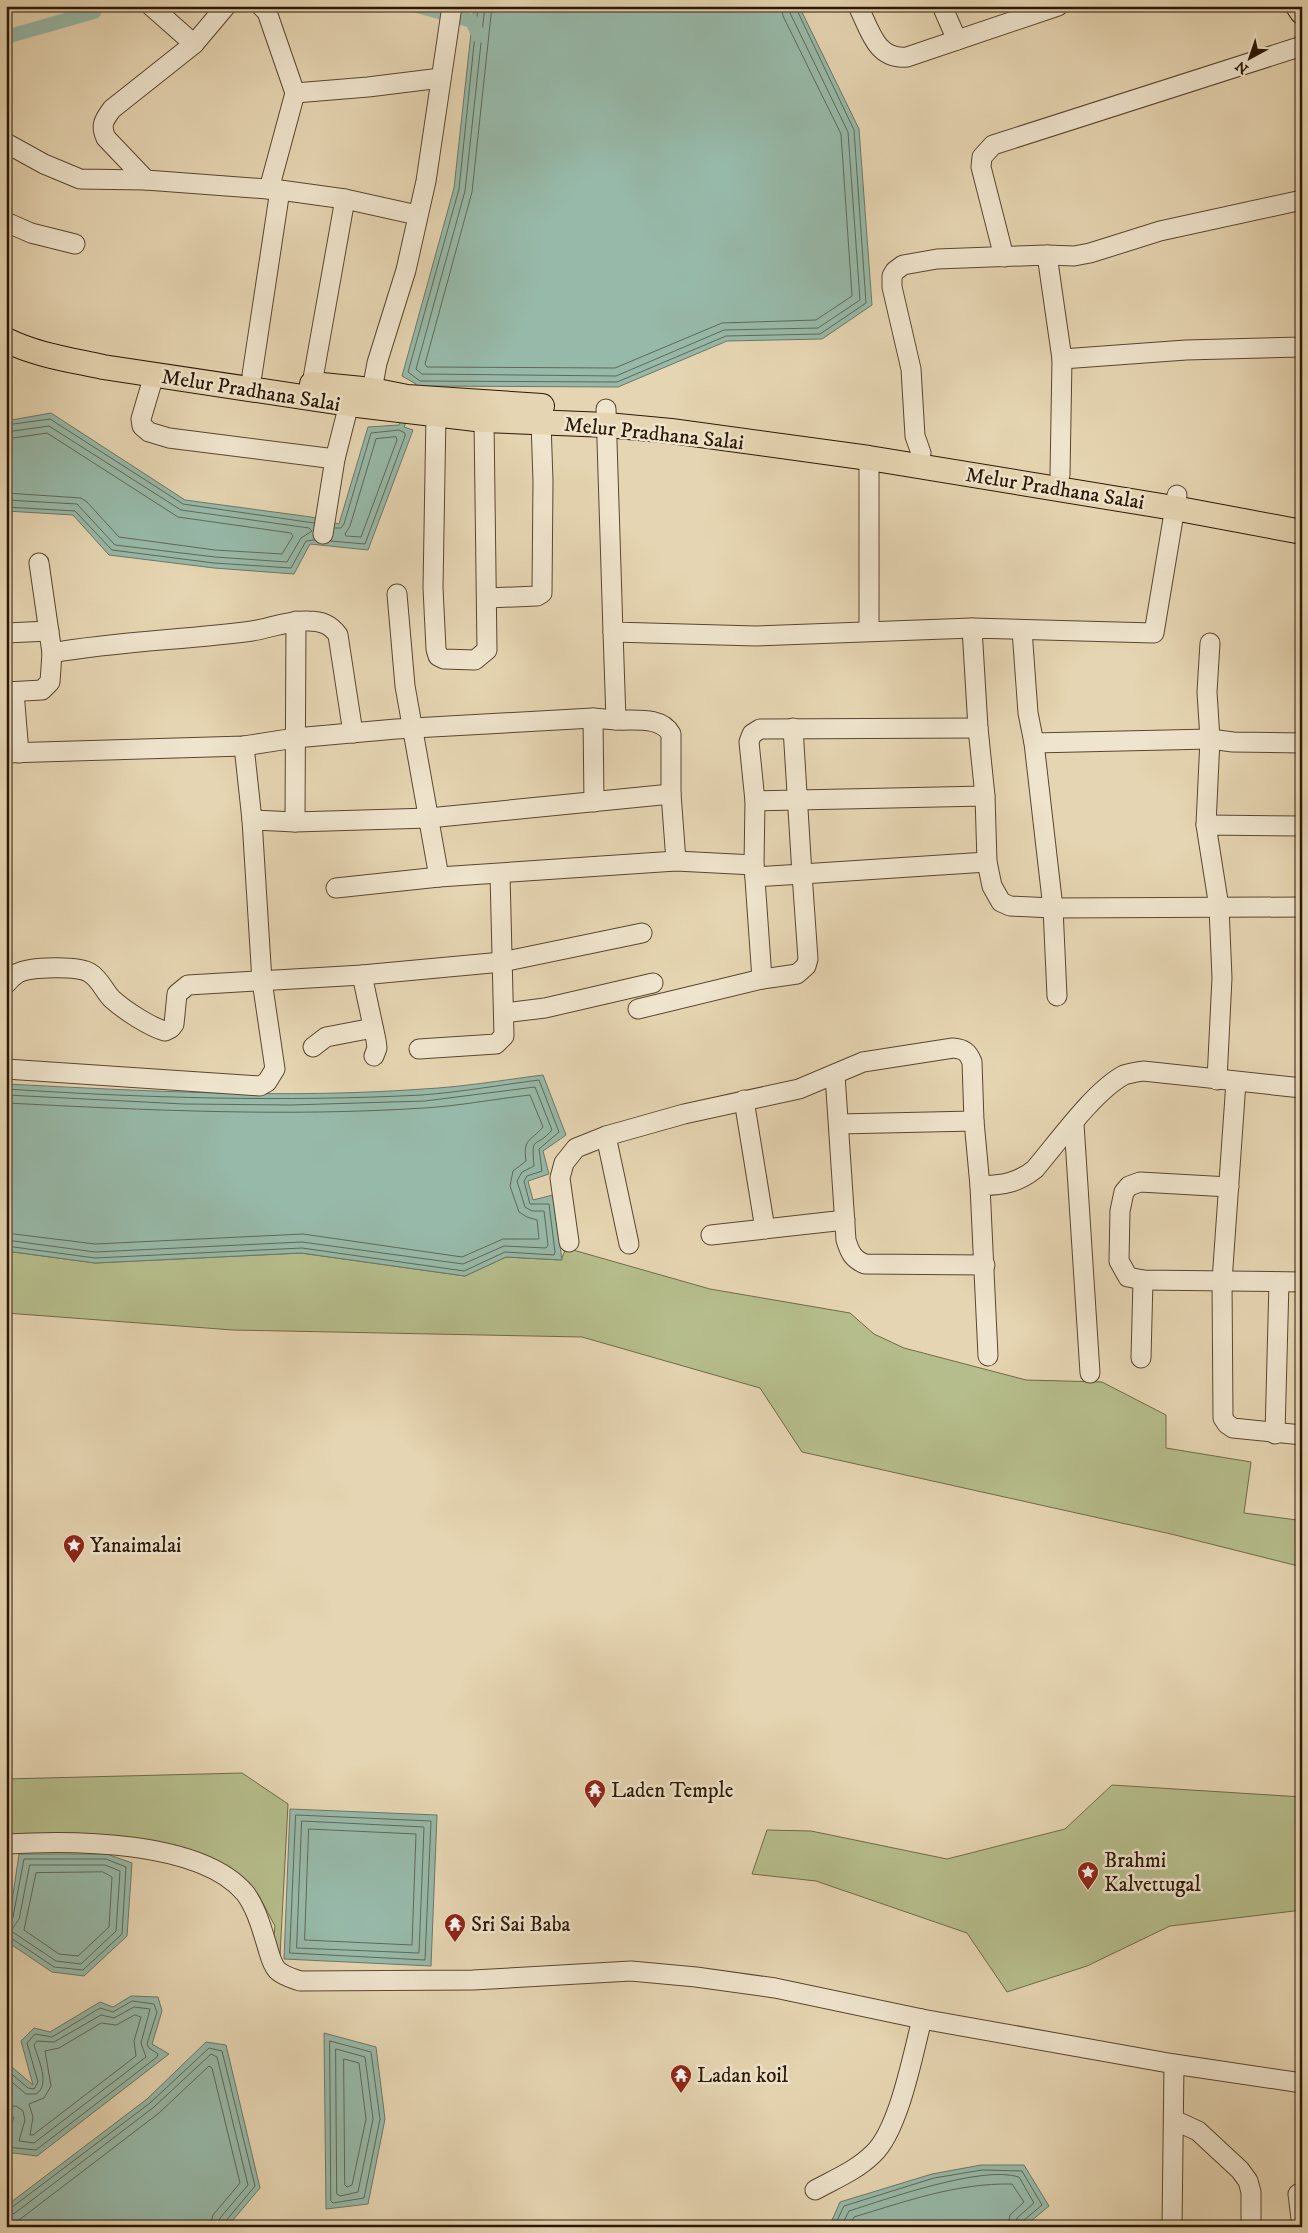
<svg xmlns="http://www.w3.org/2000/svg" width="1308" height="2233" font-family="'IM FELL DW Pica',serif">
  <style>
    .green { fill: #b6bd8c; stroke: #706a48 }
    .water { fill: #97b9a9; stroke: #6c7867 }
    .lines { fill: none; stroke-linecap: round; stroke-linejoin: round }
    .shore { stroke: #616856; stroke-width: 1 }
    .canal { stroke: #97b9a9; stroke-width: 14 }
    .minor-casing { stroke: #5a4630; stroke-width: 21 }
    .major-casing { stroke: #2b1704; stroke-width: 26 }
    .minor { stroke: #efe4cd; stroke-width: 19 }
    .major { stroke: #e6d5b2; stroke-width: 24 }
    .labels { text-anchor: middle; stroke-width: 5; stroke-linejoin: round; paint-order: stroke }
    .street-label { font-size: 21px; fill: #2b1704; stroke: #efe4cd }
    .poi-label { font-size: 21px; fill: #2b1704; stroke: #efe4cd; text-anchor: start }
  </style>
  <rect width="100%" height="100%" fill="#e6d5b2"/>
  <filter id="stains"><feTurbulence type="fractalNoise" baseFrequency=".004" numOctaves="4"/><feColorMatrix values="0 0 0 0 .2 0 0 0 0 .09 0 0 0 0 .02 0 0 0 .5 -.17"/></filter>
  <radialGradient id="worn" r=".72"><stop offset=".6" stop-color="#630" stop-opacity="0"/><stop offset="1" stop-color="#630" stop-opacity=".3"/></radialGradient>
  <g class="green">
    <path d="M 566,1248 L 710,1289 L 850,1313 L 874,1334 L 904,1348 L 1026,1380 L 1102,1382 L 1166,1415 L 1166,1448 L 1251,1462 L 1244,1513 L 1297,1520 L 1300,1493 L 1302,1491 L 1302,1567 L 1171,1534 L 802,1452 L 760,1388 L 582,1337 L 233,1330 L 6,1313 L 6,1251 L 95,1263 L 301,1253 L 465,1276 L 506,1257 L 561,1260 Z"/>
    <path d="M 242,1773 L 288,1804 L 280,1956 L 272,1953 L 275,1926 L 258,1894 L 230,1867 L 175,1845 L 6,1836 L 6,1779 Z"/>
    <path d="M 1112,1785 L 1302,1797 L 1302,1910 L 1170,1926 L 1087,1966 L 1007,1992 L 967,1933 L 816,1881 L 752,1874 L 767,1830 L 811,1831 L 947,1859 L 1065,1829 Z"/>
  </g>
  <g class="water">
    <path d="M 474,6 L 799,6 L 859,129 L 872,305 L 822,339 L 727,341 L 618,387 L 421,386 L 404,427 L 413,430 L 368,550 L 310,544 L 294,574 L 214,568 L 109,555 L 73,515 L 6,511 L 6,421 L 51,413 L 185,500 L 311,517 L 339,524 L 368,427 L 399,425 L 416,384 L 402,376 L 454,188 Z"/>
    <path d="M 543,1075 L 566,1135 L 543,1151 L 549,1174 L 528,1181 L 533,1200 L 553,1195 L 562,1260 L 506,1257 L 465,1276 L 301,1253 L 95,1263 L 6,1251 L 6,1084 C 145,1091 284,1099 423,1089 C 463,1087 503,1080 543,1075 Z"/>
    <path d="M 290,1809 L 437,1815 L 431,1966 L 284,1959 Z"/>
    <path d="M 19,1854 L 107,1854 L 132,1863 L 127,1936 L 84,1976 L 52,1972 L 6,1941 Z"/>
    <path d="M 131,1996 L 158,1997 L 162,2011 L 152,2044 L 169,2054 L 37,2156 L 6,2152 L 6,2142 L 14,2117 L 6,2118 L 6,2062 L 33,2085 L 21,2041 L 34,2028 L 50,2032 L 100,2002 L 113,2007 Z"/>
    <path d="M 324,2033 L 376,2047 L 385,2119 L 368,2204 L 326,2209 Z"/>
    <path d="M 206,2042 L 226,2045 L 260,2188 L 227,2227 L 6,2227 L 6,2206 L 147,2099 Z"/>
    <path d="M 981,2165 L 1024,2165 L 1049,2206 L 1024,2227 L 829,2227 L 840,2202 L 932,2174 Z"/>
  </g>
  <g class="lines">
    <g class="shore">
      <path d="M 478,6 L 459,189 L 408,372 L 420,381 L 617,382 L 726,336 L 820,334 L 866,303 L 854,130 L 795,6"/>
      <path d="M 485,6 L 465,191 L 416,369 L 422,374 L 616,376 L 724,330 L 818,328 L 860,300 L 848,132 L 790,13 L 789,6"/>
      <path d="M 492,6 L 472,192 L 425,364 L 427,367 L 615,368 L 722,323 L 816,320 L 852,296 L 841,134 L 783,16 L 781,6"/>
      <path d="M 6,425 L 50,419 L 183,504 L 314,523"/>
      <path d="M 6,432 L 49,426 L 181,510 L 309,528 L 312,531 L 301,538 L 287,562 L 215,557 L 115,545 L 77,504 L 6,500"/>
      <path d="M 396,437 L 397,440 L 361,537 L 346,536 L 345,534 L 350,526 L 376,439 Z"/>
      <path d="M 6,439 L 47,433 L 178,517 L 291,533 L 293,536 L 282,554 L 215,550 L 119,537 L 87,502 L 81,498 L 6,493"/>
      <path d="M 6,507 L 75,511 L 112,550 L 214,563 L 291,568 L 306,541 L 314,540"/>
      <path d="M 330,541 L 365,544 L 405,436 L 405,433 L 399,430 L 371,433 L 344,524 L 341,528 L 335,528"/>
      <path d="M 6,1089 C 145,1098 284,1102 422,1095 C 461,1092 500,1085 539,1080 L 559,1132 L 539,1149 L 542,1171 L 527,1176 L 524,1181 L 530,1204 L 549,1204 L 555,1252 L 554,1255 L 505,1252 L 464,1271 L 302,1248 L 95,1258 L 6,1246"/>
      <path d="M 6,1095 L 184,1104 L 291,1105 L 425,1101 L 535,1087 L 552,1130 C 535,1150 531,1133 534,1166 L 522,1172 L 517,1181 L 525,1207 L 532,1211 L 544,1211 L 548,1245 L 546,1248 L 504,1246 L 463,1264 L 302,1242 L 95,1252 L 6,1240"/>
      <path d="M 6,1103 C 145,1110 285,1117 424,1108 C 459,1106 494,1099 530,1095 L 543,1127 C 530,1142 523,1138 526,1161 L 513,1171 L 510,1186 L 519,1212 L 527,1217 L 537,1220 L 539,1239 L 503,1239 L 462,1257 L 303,1234 L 95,1244 L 6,1233"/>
      <path d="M 296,1815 L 431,1821 L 425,1960 L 290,1953 Z"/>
      <path d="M 302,1821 L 424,1827 L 419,1953 L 297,1948 Z"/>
      <path d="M 309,1829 L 416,1834 L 412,1945 L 305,1940 Z"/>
      <path d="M 30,1865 L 105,1865 L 120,1871 L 116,1931 L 81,1964 L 56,1961 L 11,1931 L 19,1919 Z"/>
      <path d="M 103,1872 L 112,1877 L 109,1927 L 78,1956 L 59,1954 L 24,1930 L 36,1873 Z"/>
      <path d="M 6,1922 L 11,1921 L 13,1917 L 24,1859 L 106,1859 L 126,1867 L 122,1934 L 83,1970 L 54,1967 L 11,1938 L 6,1937"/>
      <path d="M 135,2015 L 141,2017 L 134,2041 L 136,2056 L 33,2135 L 30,2135 L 33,2117 L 29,2104 L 44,2098 L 51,2086 L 45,2051 L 59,2048 L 101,2023 L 116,2025 Z"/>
      <path d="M 330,2041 L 371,2052 L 380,2119 L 364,2198 L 333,2203 L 331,2201 Z"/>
      <path d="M 336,2049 L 365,2057 L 373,2119 L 358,2192 L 340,2196 L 337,2194 Z"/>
      <path d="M 344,2059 L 359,2063 L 366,2119 L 352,2185 L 347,2187 L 345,2185 Z"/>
      <path d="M 6,2069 L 28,2088 L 34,2089 L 38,2082 L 27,2043 L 35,2034 L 52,2037 L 100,2008 L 113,2012 L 132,2001 L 154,2004 L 157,2012 L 147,2044 L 149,2048 L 158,2054 L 157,2057 L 36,2150 L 6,2147"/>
      <path d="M 6,2077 L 26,2094 L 36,2094 C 51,2085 38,2059 34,2045 L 37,2041 L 54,2042 L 101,2015 L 114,2018 L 134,2007 L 150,2009 L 141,2043 L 146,2057 L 34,2143 L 19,2141 L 25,2120 L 23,2111 L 16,2106 L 6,2107"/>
      <path d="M 6,2210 L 11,2208 L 150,2103 L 209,2048 L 222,2051 L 255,2186 L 225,2222 L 224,2227"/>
      <path d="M 6,2216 L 15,2213 L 154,2107 L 211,2054 L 217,2057 L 248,2185 L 220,2218 L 217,2227"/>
      <path d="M 6,2223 L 19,2220 L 159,2113 L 209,2066 L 212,2068 L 240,2183 L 213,2215 L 210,2227"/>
      <path d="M 834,2227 L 844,2206 L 934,2178 L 982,2170 L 1022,2171 L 1042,2205 L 1023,2221 L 1021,2227"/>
      <path d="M 841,2227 L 849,2211 C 887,2199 982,2165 1019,2177 L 1034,2203 L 1017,2218 L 1015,2227"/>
      <path d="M 849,2227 L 854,2217 C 907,2201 957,2183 1012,2184 L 1024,2202 L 1010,2215 L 1008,2227"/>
    </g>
    <g class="canal">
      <path d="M 417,6 L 472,21 L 479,36"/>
      <path d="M 6,37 L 94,12"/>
    </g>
    <g class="minor-casing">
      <g id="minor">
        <path d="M 261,6 L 267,12 L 295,93 L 368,87 L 441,78"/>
        <path d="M 858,6 C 870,30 876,60 907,57 L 1058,6"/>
        <path d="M 942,6 L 957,40"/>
        <path d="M 194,44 L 226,6"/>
        <path d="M 6,143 L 44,164 L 80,179 L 146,180 L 280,190 L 252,375"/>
        <path d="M 146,180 L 106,138 C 100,125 104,120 112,109 L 194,44 L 151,6"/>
        <path d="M 269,189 L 295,93"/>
        <path d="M 280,190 L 345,199 L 417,215"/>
        <path d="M 6,222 L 31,233 L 75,244"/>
        <path d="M 1047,255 L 1074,256 L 1090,253 L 1160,231 L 1302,200"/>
        <path d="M 1004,257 L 981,167 L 982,157 L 993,145 L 1302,46"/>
        <path d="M 154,375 L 141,419 L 142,426 L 149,432 L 169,438 L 335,459"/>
        <path d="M 312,384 L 345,199"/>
        <path d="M 372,390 L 377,363 L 406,270 L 426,181 L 452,6"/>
        <path d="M 606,409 L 613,632 L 756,636 L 972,628"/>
        <path d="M 436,414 L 433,588 L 436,649 L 438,656 L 444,659 L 475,660 L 487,650 L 484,420"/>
        <path d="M 921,453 L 915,436 L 911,369 L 892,287 L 892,276 L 895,271 L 903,265 L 937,259 L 1047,255 L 1062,359 L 1186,350 L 1302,347"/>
        <path d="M 1060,475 L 1062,359"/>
        <path d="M 1177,495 L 1154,633 L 972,628 L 978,728 L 985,796 L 987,862 L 992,886 L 1001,902 L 1010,906 L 1053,908 L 1302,907"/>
        <path d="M 323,534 L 335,459 L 349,404"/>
        <path d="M 397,594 L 405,686 L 439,877"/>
        <path d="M 487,598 L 537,596 L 542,593 L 543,481 L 541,422"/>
        <path d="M 1022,630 L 1028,713 L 1034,743 L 1053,908 L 1057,996"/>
        <path d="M 869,631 L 869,458"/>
        <path d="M 613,632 L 616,720 C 634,721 661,716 671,734 L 671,794 L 676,861 L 754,865"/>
        <path d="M 6,633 L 49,631"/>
        <path d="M 52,653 C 118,641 186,640 252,631 C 271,628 289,620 308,621 C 321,621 330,624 338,635 L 353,733"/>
        <path d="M 6,692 L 42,690 L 50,682 L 52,653 L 39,563"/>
        <path d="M 14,692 L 19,753"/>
        <path d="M 593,718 L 594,802"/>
        <path d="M 1034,743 L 1210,739 L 1233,742 L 1302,743"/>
        <path d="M 6,753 L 244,746 L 295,738 L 396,729 L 593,718 L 616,720"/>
        <path d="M 755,801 L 985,796"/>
        <path d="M 252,820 L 295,822 L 296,621"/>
        <path d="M 295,822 L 429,818 L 671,794"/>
        <path d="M 1206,825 L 1210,739 L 1207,692 L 1210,643"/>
        <path d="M 755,877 L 802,874 L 793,728"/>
        <path d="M 336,888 L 439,877 L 676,861"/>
        <path d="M 362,975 L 376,1040 L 377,1048 L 374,1056"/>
        <path d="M 762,979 L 754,865 L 755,801 L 749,742 L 752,734 L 760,729 L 978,728"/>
        <path d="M 6,984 C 10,979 13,976 18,973 C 30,967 78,965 90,973 C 100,979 104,991 112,999 C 124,1010 150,1027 165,1031 L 171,1028 L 174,1024 L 177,994 L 188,985 L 362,975 L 502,962 L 642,933"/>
        <path d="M 638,1009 L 762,979 L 797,974 L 806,966 L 808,959 L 802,874 L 987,862"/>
        <path d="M 504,1013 L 545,1008 L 653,983"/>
        <path d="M 313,1047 L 326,1037 L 373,1028"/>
        <path d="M 419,1049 L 496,1044 L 504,1036 L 500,874"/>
        <path d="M 6,1069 L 260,1086 L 267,1082 L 275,1069 L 262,981 L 252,820 L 244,746"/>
        <path d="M 835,1075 L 846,1240 C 850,1253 853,1259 865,1264 L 985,1265"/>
        <path d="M 1217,1080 L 1222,978 L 1219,907 L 1206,825 L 1302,826"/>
        <path d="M 1236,1082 L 1222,1281 L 1223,1418 L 1227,1424 L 1233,1428 L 1302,1435"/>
        <path d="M 744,1100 L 765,1229"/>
        <path d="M 839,1124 L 974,1121"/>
        <path d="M 1074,1124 L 1090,1373"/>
        <path d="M 606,1136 L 629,1244"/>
        <path d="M 1229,1187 L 1140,1182 L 1129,1186 L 1124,1192 L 1120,1211 L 1119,1261 L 1128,1277 L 1143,1280 L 1302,1282"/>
        <path d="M 711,1235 L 845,1220"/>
        <path d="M 569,1242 L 560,1178 L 564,1163 L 576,1148 L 606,1136 L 684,1114 L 799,1089 L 863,1062 L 953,1048 C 964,1049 968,1052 972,1062 L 974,1121 L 980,1186"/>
        <path d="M 988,1356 L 980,1186 C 1003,1185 1018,1183 1035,1169 C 1058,1142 1094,1091 1124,1075 C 1130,1073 1137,1072 1143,1071 L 1302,1088"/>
        <path d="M 1141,1358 L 1143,1280"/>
        <path d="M 1275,1434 L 1279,1282"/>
        <path d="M 6,1844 C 71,1840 200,1840 245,1893 C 257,1909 262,1930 268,1949 C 270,1956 272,1964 277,1970 C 283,1976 292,1978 300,1981 L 473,1980 L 631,1971 L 696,1977 L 775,1988 L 922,2019 L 1174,2064 L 1302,2083"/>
        <path d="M 1174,2120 L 1198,2131 L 1240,2170 L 1248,2181 L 1251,2192 L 1251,2227"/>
        <path d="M 815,2190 C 835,2179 857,2170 873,2154 C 899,2130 913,2054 922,2019"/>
        <path d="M 1298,2194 L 1302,2227"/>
        <path d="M 1172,2227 L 1174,2064"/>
      </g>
    </g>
    <g class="major-casing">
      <g id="major">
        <path d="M 1298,6 L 1302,12"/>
        <path d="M 6,340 C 36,355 71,360 103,367 L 349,404 L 484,420 L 607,425 L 671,431 L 869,458 L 1174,508 L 1302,532"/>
        <path d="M 312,384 L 372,390 L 407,397 L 542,406"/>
      </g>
    </g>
    <use href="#minor" class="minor"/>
    <use href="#major" class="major"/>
  </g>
  <defs>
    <g id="sight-pin" transform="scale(1.125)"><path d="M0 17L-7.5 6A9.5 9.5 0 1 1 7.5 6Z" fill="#8f2418" stroke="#efe4cd"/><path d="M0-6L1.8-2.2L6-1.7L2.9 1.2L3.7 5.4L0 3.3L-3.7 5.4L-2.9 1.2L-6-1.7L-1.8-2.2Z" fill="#fff"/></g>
    <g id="temple-pin" transform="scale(1.125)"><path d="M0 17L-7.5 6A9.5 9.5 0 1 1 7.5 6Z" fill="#8f2418" stroke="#efe4cd"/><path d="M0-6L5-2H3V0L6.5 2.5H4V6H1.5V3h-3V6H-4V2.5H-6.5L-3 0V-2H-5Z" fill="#fff"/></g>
  </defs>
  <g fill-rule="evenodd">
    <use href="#sight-pin" x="74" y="1545"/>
    <use href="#temple-pin" x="595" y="1790"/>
    <use href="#sight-pin" x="1088" y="1872"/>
    <use href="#temple-pin" x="455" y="1924"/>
    <use href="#temple-pin" x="681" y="2075"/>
  </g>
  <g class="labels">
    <g class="street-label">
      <text transform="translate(251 390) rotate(9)" y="7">Melur Pradhana Salai</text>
      <text transform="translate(654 433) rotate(6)" y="7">Melur Pradhana Salai</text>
      <text transform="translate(1055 488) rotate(9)" y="7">Melur Pradhana Salai</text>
    </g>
    <g class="poi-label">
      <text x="90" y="1552">Yanaimalai</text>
      <text x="611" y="1797">Laden Temple</text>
      <text x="1104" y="1867">Brahmi<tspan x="1104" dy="24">Kalvettugal</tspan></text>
      <text x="471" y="1931">Sri Sai Baba</text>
      <text x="697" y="2082">Ladan koil</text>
    </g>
  </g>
  <rect width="1308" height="2233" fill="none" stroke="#e6d5b2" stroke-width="25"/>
  <rect x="8" y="8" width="1293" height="2218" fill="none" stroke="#2b1704" stroke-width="2.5"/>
  <rect x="12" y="12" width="1283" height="2208" fill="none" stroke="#2b1704"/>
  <g transform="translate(1250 58) rotate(220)" stroke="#efe4cd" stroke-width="4" paint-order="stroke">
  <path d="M0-4L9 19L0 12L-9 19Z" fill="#2b1704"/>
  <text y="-8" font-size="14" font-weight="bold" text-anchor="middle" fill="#2b1704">N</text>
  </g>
  <rect width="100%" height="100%" filter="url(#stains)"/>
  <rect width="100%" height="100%" fill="url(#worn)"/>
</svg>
